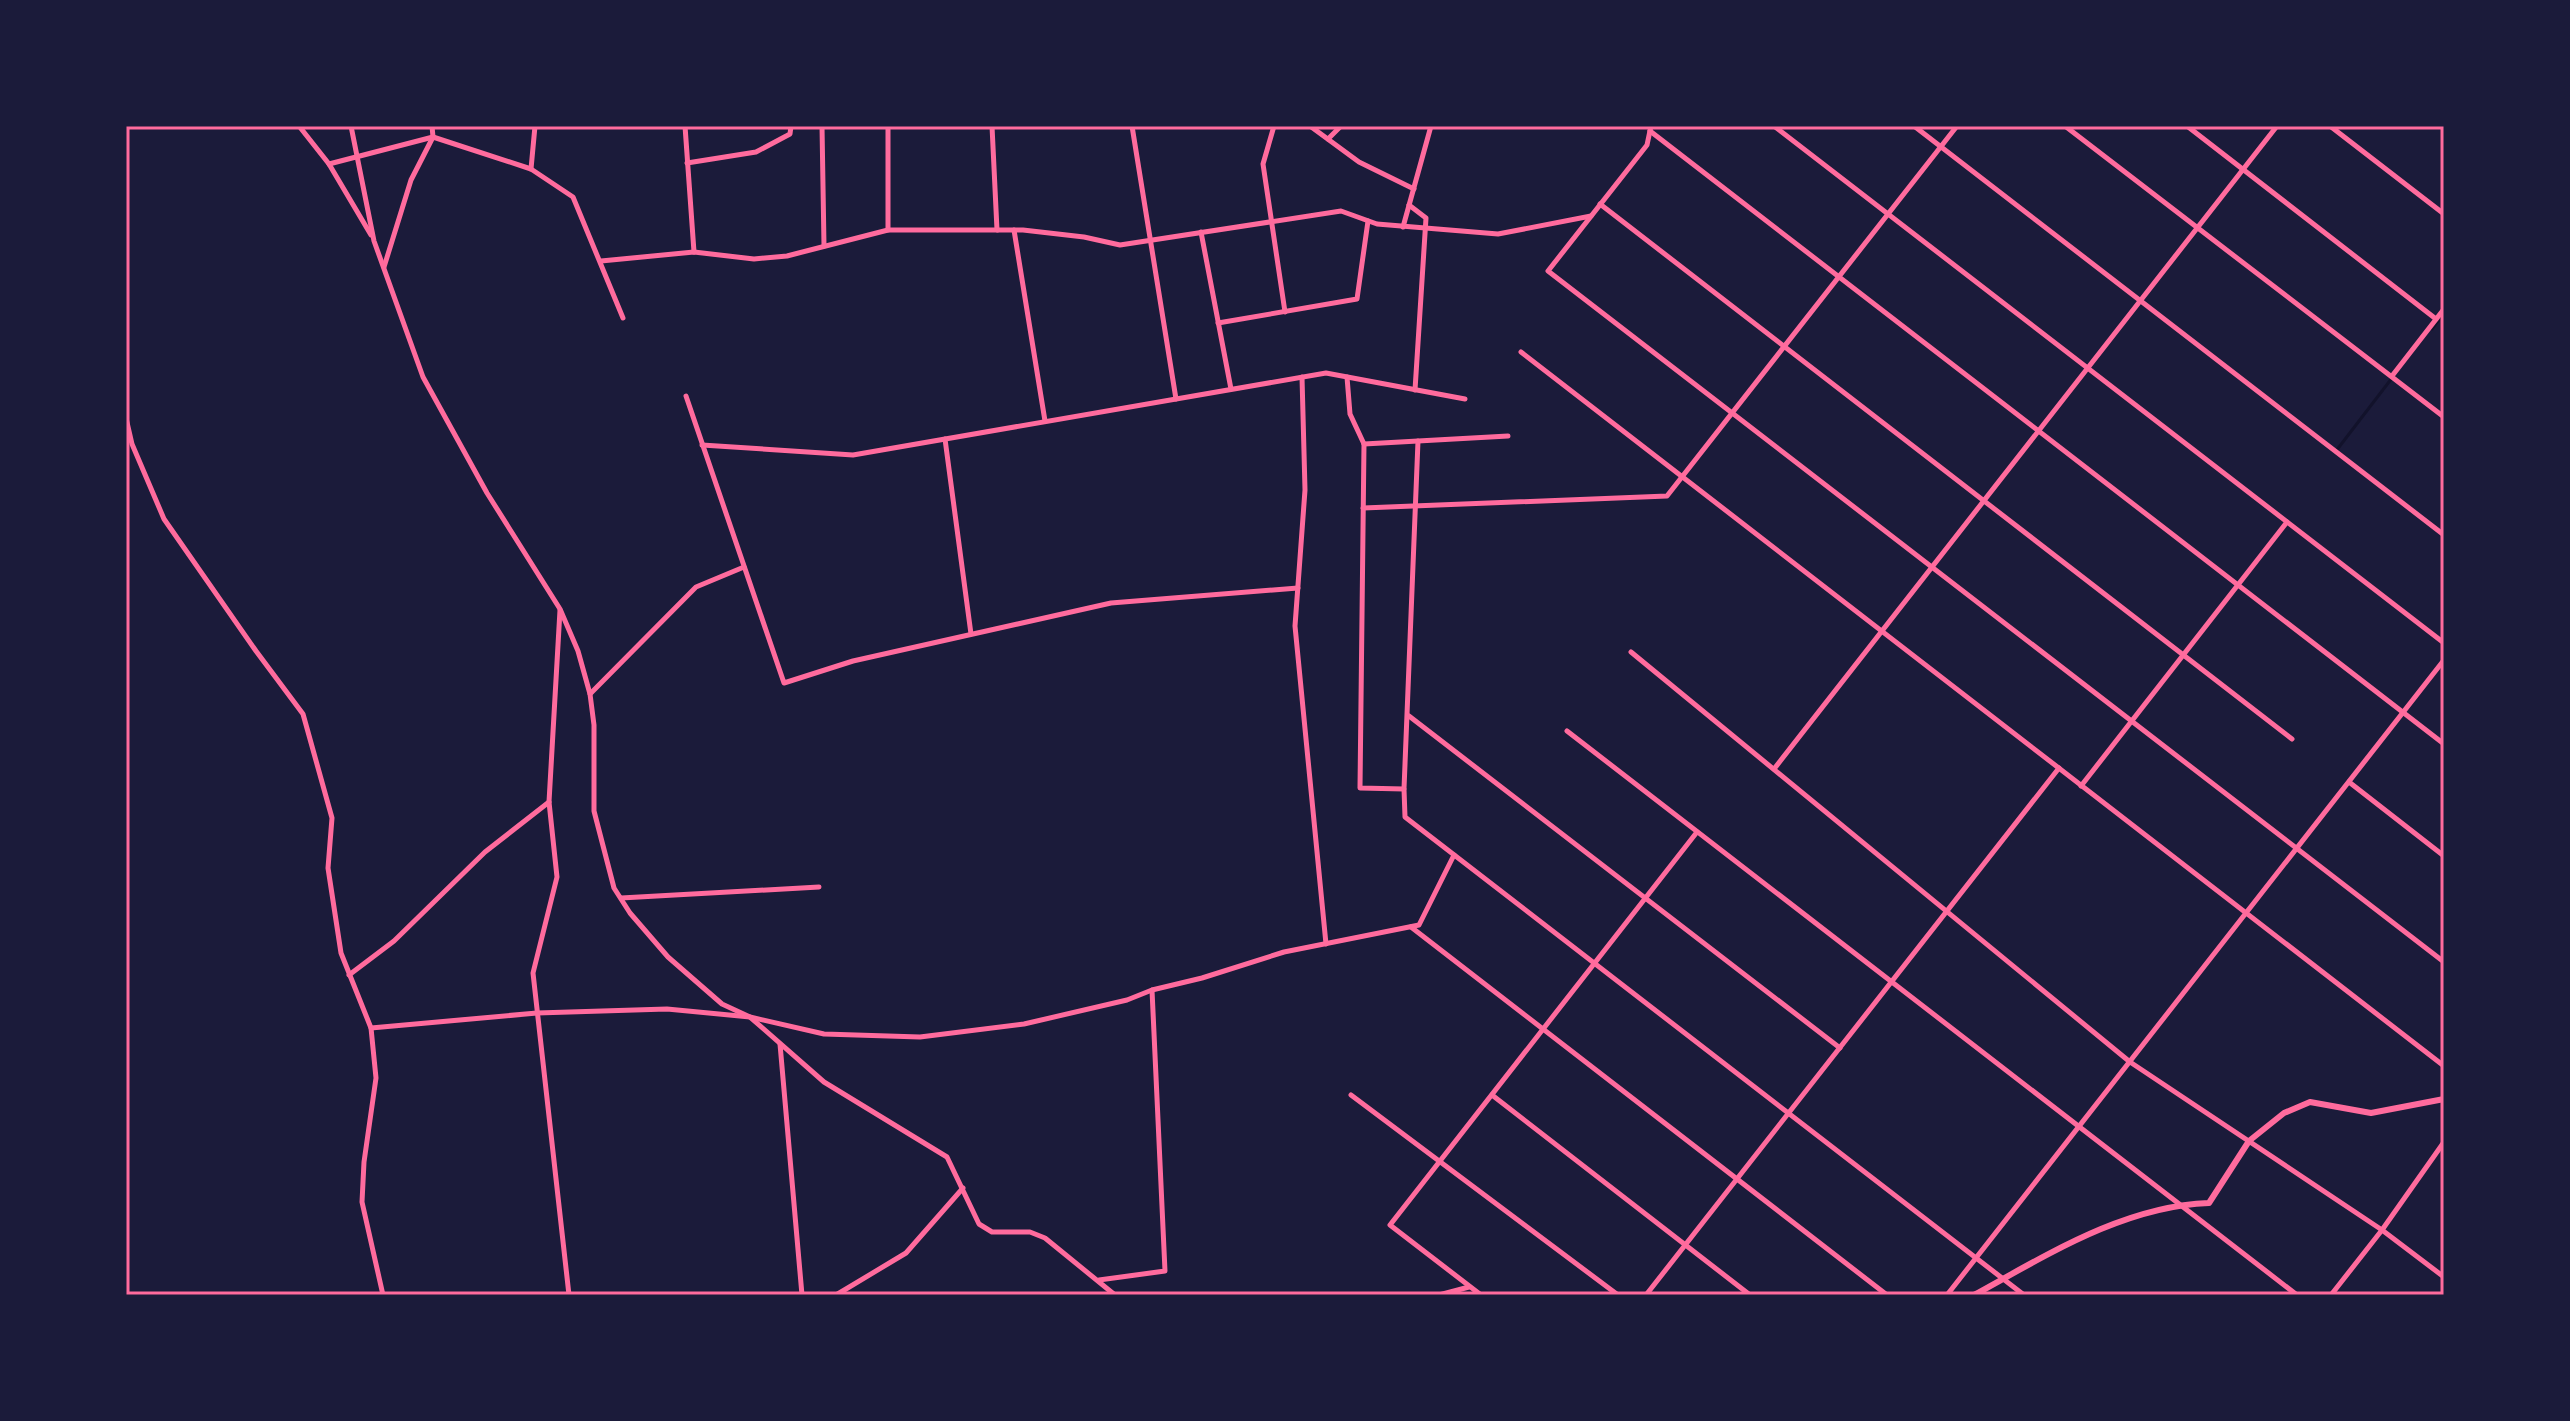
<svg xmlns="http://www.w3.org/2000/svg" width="2570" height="1421" font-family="'Source Serif 4',serif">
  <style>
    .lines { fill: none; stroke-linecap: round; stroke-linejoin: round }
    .stream { stroke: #12122b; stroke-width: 3 }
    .minor { stroke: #ff6b9d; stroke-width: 5 }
    .tertiary { stroke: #ff6b9d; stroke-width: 6 }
    .neatline { fill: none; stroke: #ff6b9d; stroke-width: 3 }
  </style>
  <rect width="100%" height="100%" fill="#1b1b3a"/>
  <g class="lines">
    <g class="stream">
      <path d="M 2432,329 L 2444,313"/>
      <path d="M 2336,451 L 2392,378"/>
    </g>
    <g class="minor">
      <path d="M 299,126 L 329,164 L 371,235"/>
      <path d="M 351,126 L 374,241 L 423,377 L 487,493 L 560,609 L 578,651 L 590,694 L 594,725 L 594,811 L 614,888 L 630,913 L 668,957 L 722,1004 L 750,1017 L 824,1082 L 947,1157 L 979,1224 L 992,1232 L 1030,1232 L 1045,1238 L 1115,1295"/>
      <path d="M 685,126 L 694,252"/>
      <path d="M 822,126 L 824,246"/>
      <path d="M 888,126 L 888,230"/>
      <path d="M 992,126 L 997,230"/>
      <path d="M 1132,126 L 1176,399"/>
      <path d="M 1274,126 L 1263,164 L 1285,312"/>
      <path d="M 1310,126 L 1359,162 L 1414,189"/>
      <path d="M 1651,126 L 1647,145 L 1548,271 L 2444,962"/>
      <path d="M 1774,126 L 2444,643"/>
      <path d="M 1914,126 L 2444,535"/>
      <path d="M 2065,126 L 2444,417"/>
      <path d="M 2187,126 L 2436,319"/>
      <path d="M 2330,126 L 2444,214"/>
      <path d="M 1650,131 L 2444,744"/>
      <path d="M 1328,139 L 1341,126"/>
      <path d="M 687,163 L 756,152 L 790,134 L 791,126"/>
      <path d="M 329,164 L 433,137 L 531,169 L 573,197 L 623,318"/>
      <path d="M 531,169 L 535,126"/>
      <path d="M 1600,204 L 2292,739"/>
      <path d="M 1409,205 L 1426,218 L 1415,390"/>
      <path d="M 1403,227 L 1431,126"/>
      <path d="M 1014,230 L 1045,421"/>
      <path d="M 1201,232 L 1231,389"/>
      <path d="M 601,261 L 694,252 L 754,259 L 787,256 L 888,230 L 1023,230 L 1084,237 L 1120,245 L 1341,211 L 1377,224 L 1498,234 L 1591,216"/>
      <path d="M 384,267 L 411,180 L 433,137 L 432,126"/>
      <path d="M 1218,323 L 1357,299 L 1368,221"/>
      <path d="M 1521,352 L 2444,1066"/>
      <path d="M 2392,376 L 2444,309"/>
      <path d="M 1302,377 L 1305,490 L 1295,626 L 1326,944"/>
      <path d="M 1347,377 L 1350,414 L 1364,444 L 1360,788 L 1404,789"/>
      <path d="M 686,396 L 784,683 L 853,661 L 1111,603 L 1298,588"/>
      <path d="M 126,418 L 132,444 L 164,519 L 256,651 L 303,714 L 332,818 L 328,868 L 341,953 L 371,1028 L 376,1078 L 364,1162 L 362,1202 L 383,1295"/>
      <path d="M 945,439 L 971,634"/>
      <path d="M 1418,441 L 1404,789 L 1405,817 L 2024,1295"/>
      <path d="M 1364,444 L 1508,436"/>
      <path d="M 702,445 L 853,455 L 1326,373 L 1465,399"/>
      <path d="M 1363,508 L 1667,496 L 1957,126"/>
      <path d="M 560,610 L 549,802 L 557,877 L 533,973 L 569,1295"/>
      <path d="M 1631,652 L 2130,1062 L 2382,1230 L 2444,1277"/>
      <path d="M 590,694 L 696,587 L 744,567"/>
      <path d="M 1409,716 L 1840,1048"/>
      <path d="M 1567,731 L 2297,1295"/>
      <path d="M 1774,769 L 2277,126"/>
      <path d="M 2349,782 L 2444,856"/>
      <path d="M 2081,786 L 2287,522"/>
      <path d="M 621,898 L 819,887"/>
      <path d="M 1411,927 L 1887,1295"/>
      <path d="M 349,975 L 394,941 L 485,852 L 549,802"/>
      <path d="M 371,1028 L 537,1013 L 667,1009 L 750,1017 L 824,1034 L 920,1037 L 1024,1024 L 1127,1000 L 1152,990 L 1202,978 L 1284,952 L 1419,925 L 1454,855"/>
      <path d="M 780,1044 L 802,1295"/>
      <path d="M 1351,1095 L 1618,1295"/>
      <path d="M 1492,1095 L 1750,1295"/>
      <path d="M 1099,1280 L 1165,1271 L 1152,990"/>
      <path d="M 836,1295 L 906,1253 L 963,1188"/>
      <path d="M 1439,1295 L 1469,1287"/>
      <path d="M 1481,1295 L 1390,1225 L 1697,832"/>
      <path d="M 1646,1295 L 2059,768"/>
      <path d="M 1947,1295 L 2444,660"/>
      <path d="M 2331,1295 L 2382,1230 L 2444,1142"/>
    </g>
    <path class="tertiary" d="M 1974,1295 C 2047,1255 2124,1206 2209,1203 L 2249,1141 L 2284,1113 L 2310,1102 L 2371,1113 L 2444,1099"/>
  </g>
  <rect width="2570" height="1421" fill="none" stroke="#1b1b3a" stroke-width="256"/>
  <rect x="128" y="128" width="2314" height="1165" class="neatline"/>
</svg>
